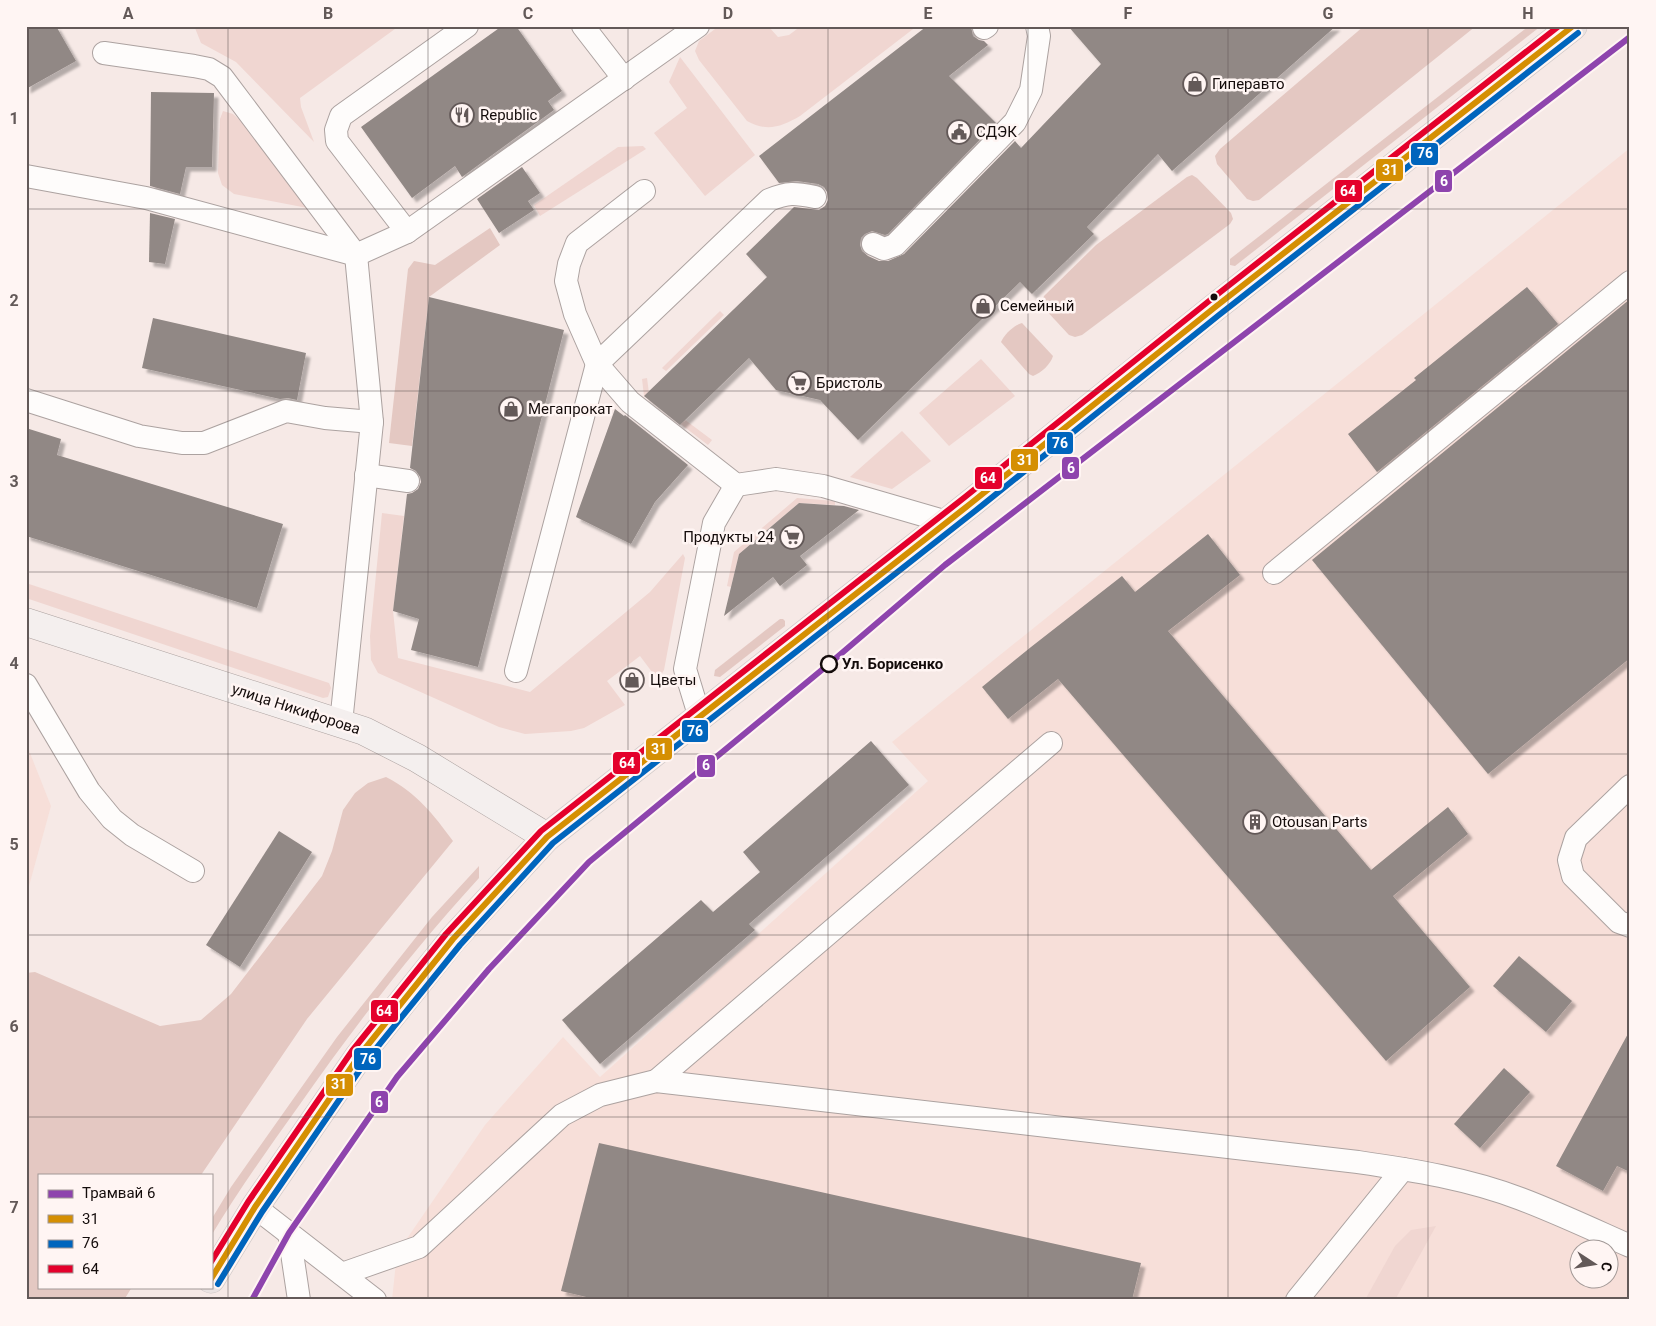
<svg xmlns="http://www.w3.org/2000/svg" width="1656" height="1326" font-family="Roboto,sans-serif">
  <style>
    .built { fill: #f7dfd9; fill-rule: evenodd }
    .green { fill: #f0d6d1 }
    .forest { fill: #e4c8c2 }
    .building { fill: #918885; filter: url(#shadow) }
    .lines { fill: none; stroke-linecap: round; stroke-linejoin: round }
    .service-casing { stroke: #aca2a0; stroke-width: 24 }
    .secondary-casing { stroke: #aca2a0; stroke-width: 29 }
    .primary-casing { stroke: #cdc6c5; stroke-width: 29 }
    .service { stroke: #fefcfb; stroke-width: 22 }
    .secondary { stroke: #f4efee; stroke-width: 28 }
    .primary { stroke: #eae2e1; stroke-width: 28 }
    .bus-1-casing { stroke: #fff5f3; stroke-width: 10 }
    .bus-2-casing { stroke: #fff5f3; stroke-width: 10 }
    .bus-3-casing { stroke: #fff5f3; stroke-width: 10 }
    .bus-1 { stroke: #d58f02; stroke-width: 6 }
    .bus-2 { stroke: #0065bd; stroke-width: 6 }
    .bus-3 { stroke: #e4002b; stroke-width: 6 }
    .tram-1-casing { stroke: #fff5f3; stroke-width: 10 }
    .tram-1 { stroke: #8e44ad; stroke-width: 6 }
    .grid { fill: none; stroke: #635958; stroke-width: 1; stroke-opacity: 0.55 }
    .bus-dot { fill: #140c0b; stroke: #fff5f3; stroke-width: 2 }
    .stop-dot { fill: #fff5f3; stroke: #140c0b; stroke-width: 2.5 }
    .labels { text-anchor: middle; stroke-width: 5; stroke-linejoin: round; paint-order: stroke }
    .poi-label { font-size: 15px; fill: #140c0b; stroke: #fff5f3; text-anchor: start }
    .stop-label { font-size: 15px; font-weight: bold; fill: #140c0b; stroke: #fff5f3; text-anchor: start }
    .street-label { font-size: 15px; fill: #140c0b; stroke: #fff5f3 }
    .line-badge { stroke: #fff5f3; stroke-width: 2 }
    .badge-label { font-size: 14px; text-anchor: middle; font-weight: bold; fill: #fff }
    .neatline { fill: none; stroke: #635958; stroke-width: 2 }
    .grid-label { font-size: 16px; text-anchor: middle; font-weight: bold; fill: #635958 }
  </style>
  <defs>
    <filter id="shadow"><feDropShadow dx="4.5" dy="4.5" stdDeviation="1" flood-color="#0004"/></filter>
  </defs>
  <rect width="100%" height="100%" fill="#f6e9e6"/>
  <g class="built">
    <path d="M 1630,148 L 1630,1300 L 392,1300 L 397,1253 L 485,1125 L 563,1037 L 600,1077 L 928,781 L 892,742 ZM 1578,1248 L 1608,1248 L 1608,1278 L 1578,1278 Z"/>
    <path d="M 26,743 L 51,806 L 26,897 Z"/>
  </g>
  <g class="green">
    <path d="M 198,26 L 399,26 L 300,98 L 301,107 L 314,142 L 236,62 L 201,43 L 195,28 Z"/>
    <path d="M 719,26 L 768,26 L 778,37 L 789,35 L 801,26 L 917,26 L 800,116 C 781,127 767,132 747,121 L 699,60 L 695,51 L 699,41 Z"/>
    <path d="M 680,57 L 755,155 L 705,196 L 654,133 L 687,108 L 669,82 Z"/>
    <path d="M 223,111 L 233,114 L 314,189 L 318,210 L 234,194 L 222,185 L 218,173 L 220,119 Z"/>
    <path d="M 643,146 L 646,149 L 540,216 L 534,205 L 618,147 Z"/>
    <path d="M 720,311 L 724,315 L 666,371 L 662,368 Z"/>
    <path d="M 981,359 L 1015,396 L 949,446 L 919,413 Z"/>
    <path d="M 647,378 L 649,393 L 712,440 L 708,445 L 644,396 L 642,379 Z"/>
    <path d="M 902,431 L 931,461 L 892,489 L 850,477 Z"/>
    <path d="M 797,498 L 835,501 L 835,505 L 799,503 L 739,554 L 731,587 L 727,586 L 734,552 Z"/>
    <path d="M 382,513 L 404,516 L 393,611 L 398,658 L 530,692 L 650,592 L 683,554 L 685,558 L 664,670 L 658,680 L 640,656 L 607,681 L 625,705 L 584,728 L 571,731 L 525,734 L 499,727 L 378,673 L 371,660 L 370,636 Z"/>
    <path d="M 26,583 L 329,683 L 331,688 L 328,697 L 323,698 L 26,598 Z"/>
    <path d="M 1436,1226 L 1395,1300 L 1365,1300 L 1395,1246 L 1411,1230 Z"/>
  </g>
  <g class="forest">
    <path d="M 1364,26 L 1476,26 L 1259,200 L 1253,201 L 1247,199 L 1217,164 L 1215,156 L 1220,149 Z"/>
    <path d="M 1529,26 L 1541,26 L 1235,266 L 1230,265 L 1230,259 Z"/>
    <path d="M 1192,175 L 1197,178 L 1231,213 L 1233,219 L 1230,224 L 1082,335 L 1075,337 L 1069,335 L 1043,307 L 1042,301 L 1044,296 L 1096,245 L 1187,177 Z"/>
    <path d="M 490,228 L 500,245 L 429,297 L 412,446 L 389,443 L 408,269 L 414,261 L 435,265 Z"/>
    <path d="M 1022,323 L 1053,356 C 1051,364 1041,373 1033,376 L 1029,374 L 1001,342 C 1004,335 1014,325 1022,323 Z"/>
    <path d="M 780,619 L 783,619 L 785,621 L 785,626 L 720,677 L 714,676 L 715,670 Z"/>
    <path d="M 386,777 C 417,793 433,814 453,841 L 307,1019 L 201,1175 L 39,1175 L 39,1287 L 132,1287 L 124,1300 L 26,1300 L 26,973 L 35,972 L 160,1026 L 201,1020 L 231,994 L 322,876 L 332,851 L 343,810 L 355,793 L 368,783 Z"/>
    <path d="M 479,866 L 479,878 C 413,950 354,1027 298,1107 C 268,1149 238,1191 211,1236 L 211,1220 L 231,1187 L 337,1037 L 432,917 Z"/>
  </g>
  <g class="building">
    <path d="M 26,26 L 56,26 L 76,61 L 26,89 Z"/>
    <path d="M 502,26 L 516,26 L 562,91 L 548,101 L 554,110 L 462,177 L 455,166 L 412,198 L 361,127 Z"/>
    <path d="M 927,26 L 971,26 L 973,36 L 979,40 L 984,41 L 988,45 L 949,76 L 996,123 L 888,234 L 885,235 L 872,231 L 865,234 L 861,238 L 860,245 L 862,251 L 868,256 L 879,261 L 888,261 L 904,254 L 1015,141 L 1021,148 L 1101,64 L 1068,26 L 1336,26 L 1172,171 L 1158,154 L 1087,227 L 1094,234 L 1032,294 L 1020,282 L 858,440 L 820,400 L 776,390 L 749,358 L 680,425 L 644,396 L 767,277 L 746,254 L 794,207 L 819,210 L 825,206 L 828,200 L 827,192 L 824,187 L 818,184 L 797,181 L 779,183 L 759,156 Z"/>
    <path d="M 151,92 L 214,93 L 212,167 L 186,167 L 180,194 L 150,186 Z"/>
    <path d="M 522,167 L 540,193 L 528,201 L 534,210 L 499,233 L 477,199 Z"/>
    <path d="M 150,213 L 175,219 L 165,264 L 149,262 Z"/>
    <path d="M 1527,287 L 1558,324 L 1377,472 L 1348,434 L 1416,380 L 1414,378 Z"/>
    <path d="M 429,297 L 564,330 L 478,667 L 411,650 L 419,619 L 393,611 L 407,494 L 412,493 L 418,489 L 421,482 L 420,477 L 416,471 L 410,468 Z"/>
    <path d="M 1630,299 L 1630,658 L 1488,774 L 1312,560 Z"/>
    <path d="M 153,318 L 306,353 L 297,400 L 288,398 L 280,399 L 142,368 Z"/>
    <path d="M 615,409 L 624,416 L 625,415 L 688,465 L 655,502 L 631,544 L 576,517 Z"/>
    <path d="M 26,428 L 61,439 L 57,455 L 283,524 L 257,608 L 26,536 Z"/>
    <path d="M 799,503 L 844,506 L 859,510 L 800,556 L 807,565 L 780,586 L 773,577 L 724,616 L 739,554 Z"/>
    <path d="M 1208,534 L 1240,575 L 1168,631 L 1371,870 L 1448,807 L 1468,834 L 1393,896 L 1470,987 L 1386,1061 L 1058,679 L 1008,719 L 982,687 L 1031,647 L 1122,576 L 1135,592 Z"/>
    <path d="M 871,741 L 909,785 L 749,924 L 755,930 L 600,1064 L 562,1020 L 701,900 L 713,912 L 760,872 L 743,852 Z"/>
    <path d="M 279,831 L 312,852 L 240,967 L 206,945 Z"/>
    <path d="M 1519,956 L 1572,1001 L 1546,1032 L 1493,986 Z"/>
    <path d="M 1630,1030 L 1630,1172 L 1617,1166 L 1603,1191 L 1556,1166 Z"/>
    <path d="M 1504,1068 L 1530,1092 L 1480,1148 L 1454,1124 Z"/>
    <path d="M 599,1143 L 1141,1263 L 1132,1300 L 599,1300 L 561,1291 Z"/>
  </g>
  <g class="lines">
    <g class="service-casing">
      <g id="service">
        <path d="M 583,26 L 624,79"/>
        <path d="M 984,28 L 987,26"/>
        <path d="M 104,53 L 194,66 L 209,69 L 222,77 L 356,255 L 372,422 L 341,723"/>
        <path d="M 26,176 L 146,198 L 356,255 L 407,232 L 698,26"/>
        <path d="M 644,191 L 577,243 L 569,264 L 566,281 L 575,314 L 597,364 L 630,402 L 736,485 L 776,479 L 823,486 L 947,522"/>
        <path d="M 407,232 L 337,141 L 336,130 L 341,116 L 467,26"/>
        <path d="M 873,244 L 884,249 L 895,245 L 1015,122 L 1031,90 L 1039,36 L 1037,26"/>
        <path d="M 26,400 L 139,436 L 182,443 L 204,443 L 286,411 L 325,418 L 372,422"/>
        <path d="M 366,475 L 408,481"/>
        <path d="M 1274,573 L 1630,282"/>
        <path d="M 516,671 L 597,364 L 769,200 C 788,192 795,193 815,197"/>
        <path d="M 26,685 L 89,791 L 112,819 L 132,835 L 193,871"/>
        <path d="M 700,718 L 685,669 L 714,523 L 736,485"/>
        <path d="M 1630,786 L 1576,838 L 1569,860 L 1573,876 L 1619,922 L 1630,926"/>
        <path d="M 656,1081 L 1051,743"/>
        <path d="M 255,1207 L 375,1300"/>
        <path d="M 289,1233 L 299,1300"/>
        <path d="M 342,1274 L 419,1247 L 562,1115 L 600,1095 L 656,1081 L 1358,1162 C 1413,1170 1469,1179 1521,1199 C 1558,1213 1594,1230 1630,1246"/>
        <path d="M 1297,1300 L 1403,1169"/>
      </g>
    </g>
    <g class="secondary-casing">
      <path id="secondary" d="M 26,622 L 364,731 L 417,758 L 547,837"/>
    </g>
    <g class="primary-casing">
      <path id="primary" d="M 211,1279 L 255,1207 L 359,1056 L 453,939 L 547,837 L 970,504 L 1214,308 L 1573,26"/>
    </g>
    <use href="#service" class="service"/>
    <use href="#secondary" class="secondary"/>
    <use href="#primary" class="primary"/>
    <g class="bus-1-casing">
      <path id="bus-1" d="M 211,1279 L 255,1207 L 359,1056 L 453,939 L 547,837 L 970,504 L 1214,308 L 1573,26"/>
    </g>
    <g class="bus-2-casing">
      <path id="bus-2" d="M 218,1284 L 262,1212 L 366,1061 L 460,945 L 553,843 L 975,511 L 1219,315 L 1578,33"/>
    </g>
    <g class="bus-3-casing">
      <path id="bus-3" d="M 211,1262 L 248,1202 L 352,1051 L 446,934 L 541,831 L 965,497 L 1209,301 L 1559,26"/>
    </g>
    <use href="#bus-1" class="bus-1"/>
    <use href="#bus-2" class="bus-2"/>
    <use href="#bus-3" class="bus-3"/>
    <g class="tram-1-casing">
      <path id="tram-1" d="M 252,1300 L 289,1233 L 397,1077 L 489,969 L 589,862 L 829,664 L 945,565 L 1630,37"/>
    </g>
    <use href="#tram-1" class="tram-1"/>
  </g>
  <path class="grid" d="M 228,26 L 228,1300M 428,26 L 428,1300M 628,26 L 628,1300M 828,26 L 828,1300M 1028,26 L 1028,1300M 1228,26 L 1228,1300M 1428,26 L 1428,1300M 26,209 L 1630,209M 26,391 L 1630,391M 26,572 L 1630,572M 26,754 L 1630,754M 26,935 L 1630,935M 26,1117 L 1630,1117"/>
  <defs>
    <g id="shop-ring" transform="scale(1.25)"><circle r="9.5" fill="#fff5f3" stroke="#635958" stroke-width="1.5"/><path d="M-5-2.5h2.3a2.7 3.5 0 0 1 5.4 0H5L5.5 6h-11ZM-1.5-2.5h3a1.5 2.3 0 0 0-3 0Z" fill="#635958"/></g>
    <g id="restaurant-ring" transform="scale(1.25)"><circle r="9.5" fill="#fff5f3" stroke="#635958" stroke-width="1.5"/><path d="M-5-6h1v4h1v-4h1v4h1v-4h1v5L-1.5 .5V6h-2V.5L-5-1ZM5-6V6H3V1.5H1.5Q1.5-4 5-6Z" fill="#635958"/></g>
    <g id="civic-ring" transform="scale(1.25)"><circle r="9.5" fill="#fff5f3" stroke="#635958" stroke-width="1.5"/><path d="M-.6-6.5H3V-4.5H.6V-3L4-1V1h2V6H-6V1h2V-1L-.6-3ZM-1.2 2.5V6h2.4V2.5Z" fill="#635958"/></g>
    <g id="supermarket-ring" transform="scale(1.25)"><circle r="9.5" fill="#fff5f3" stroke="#635958" stroke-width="1.5"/><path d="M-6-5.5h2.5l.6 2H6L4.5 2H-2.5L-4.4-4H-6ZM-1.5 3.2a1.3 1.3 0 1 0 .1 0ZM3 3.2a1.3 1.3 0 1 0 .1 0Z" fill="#635958"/></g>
    <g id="building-ring" transform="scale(1.25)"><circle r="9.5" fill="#fff5f3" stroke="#635958" stroke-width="1.5"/><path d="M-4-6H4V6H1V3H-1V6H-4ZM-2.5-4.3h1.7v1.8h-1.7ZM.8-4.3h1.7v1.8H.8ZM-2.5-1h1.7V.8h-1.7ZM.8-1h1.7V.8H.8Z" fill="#635958"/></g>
  </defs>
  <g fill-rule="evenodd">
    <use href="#shop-ring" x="1195" y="84"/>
    <use href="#restaurant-ring" x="462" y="115"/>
    <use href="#civic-ring" x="959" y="132"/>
    <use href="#shop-ring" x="983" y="306"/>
    <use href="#supermarket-ring" x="799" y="383"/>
    <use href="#shop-ring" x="511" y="409"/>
    <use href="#supermarket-ring" x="792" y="537"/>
    <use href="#shop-ring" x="632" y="680"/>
    <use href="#building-ring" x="1255" y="822"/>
  </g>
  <circle class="bus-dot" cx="1214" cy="297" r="4.5"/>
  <circle class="stop-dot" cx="829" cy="664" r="8"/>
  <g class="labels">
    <g class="poi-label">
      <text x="1212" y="89">Гиперавто</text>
      <text x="480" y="120">Republic</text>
      <text x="976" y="137">СДЭК</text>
      <text x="1000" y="311">Семейный</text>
      <text x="816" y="388">Бристоль</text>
      <text x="528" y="414">Мегапрокат</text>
      <text x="774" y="542" text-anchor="end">Продукты 24</text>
      <text x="650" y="685">Цветы</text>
      <text x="1272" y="827">Otousan Parts</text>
    </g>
    <g class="stop-label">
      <text x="842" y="669">Ул. Борисенко</text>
    </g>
    <g class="street-label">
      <text transform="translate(296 709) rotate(18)" y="5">улица Никифорова</text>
    </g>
  </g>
  <g class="line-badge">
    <rect x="1410" y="142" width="29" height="24" rx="5" fill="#0065bd"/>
    <rect x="1375" y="158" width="29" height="24" rx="5" fill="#d58f02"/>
    <rect x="1434" y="169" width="19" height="24" rx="5" fill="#8e44ad"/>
    <rect x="1334" y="179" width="29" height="24" rx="5" fill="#e4002b"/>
    <rect x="1046" y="431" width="28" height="24" rx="5" fill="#0065bd"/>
    <rect x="1010" y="448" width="29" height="24" rx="5" fill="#d58f02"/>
    <rect x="1061" y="456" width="19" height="24" rx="5" fill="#8e44ad"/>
    <rect x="974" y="466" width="29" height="24" rx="5" fill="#e4002b"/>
    <rect x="681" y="719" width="28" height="24" rx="5" fill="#0065bd"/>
    <rect x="645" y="737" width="28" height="24" rx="5" fill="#d58f02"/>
    <rect x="612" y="751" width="29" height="24" rx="5" fill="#e4002b"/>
    <rect x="696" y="754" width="20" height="24" rx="5" fill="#8e44ad"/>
    <rect x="370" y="999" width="29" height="24" rx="5" fill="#e4002b"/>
    <rect x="353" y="1047" width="29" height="24" rx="5" fill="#0065bd"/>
    <rect x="325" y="1073" width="29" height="24" rx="5" fill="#d58f02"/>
    <rect x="370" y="1090" width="19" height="24" rx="5" fill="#8e44ad"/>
  </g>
  <g class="badge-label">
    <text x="1425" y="158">76</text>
    <text x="1390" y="175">31</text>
    <text x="1444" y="186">6</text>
    <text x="1348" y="196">64</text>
    <text x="1060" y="448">76</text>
    <text x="1025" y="465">31</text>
    <text x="1071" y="473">6</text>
    <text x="988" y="483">64</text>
    <text x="695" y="736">76</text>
    <text x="659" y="754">31</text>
    <text x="627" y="768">64</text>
    <text x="706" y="770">6</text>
    <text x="384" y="1016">64</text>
    <text x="368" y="1064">76</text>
    <text x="339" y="1089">31</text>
    <text x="379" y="1107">6</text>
  </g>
  <rect width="1656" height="1326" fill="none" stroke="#fff5f3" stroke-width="55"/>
  <rect x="38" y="1174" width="175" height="115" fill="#fff5f3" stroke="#a19896"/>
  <rect x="48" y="1190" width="25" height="8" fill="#8e44ad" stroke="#a19896"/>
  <text x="82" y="1198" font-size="15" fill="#140c0b">Трамвай 6</text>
  <rect x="48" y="1215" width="25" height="8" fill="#d58f02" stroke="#a19896"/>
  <text x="82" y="1224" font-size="15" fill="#140c0b">31</text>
  <rect x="48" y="1240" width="25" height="8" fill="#0065bd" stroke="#a19896"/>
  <text x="82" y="1248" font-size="15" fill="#140c0b">76</text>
  <rect x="48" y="1265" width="25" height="8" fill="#e4002b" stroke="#a19896"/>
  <text x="82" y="1274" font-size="15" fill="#140c0b">64</text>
  <g transform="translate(1594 1264) rotate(102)"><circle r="24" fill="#fff5f3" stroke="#a19896"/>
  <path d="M0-4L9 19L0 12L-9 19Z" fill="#635958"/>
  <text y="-8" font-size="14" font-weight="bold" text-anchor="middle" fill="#140c0b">С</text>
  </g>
  <rect x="28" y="28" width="1600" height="1270" class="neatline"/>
  <g class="grid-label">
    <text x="128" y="19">A</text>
    <text x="328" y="19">B</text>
    <text x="528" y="19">C</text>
    <text x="728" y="19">D</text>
    <text x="928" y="19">E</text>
    <text x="1128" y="19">F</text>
    <text x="1328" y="19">G</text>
    <text x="1528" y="19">H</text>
    <text x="14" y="124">1</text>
    <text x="14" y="306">2</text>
    <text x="14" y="487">3</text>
    <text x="14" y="669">4</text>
    <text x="14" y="850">5</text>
    <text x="14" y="1032">6</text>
    <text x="14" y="1213">7</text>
  </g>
</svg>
